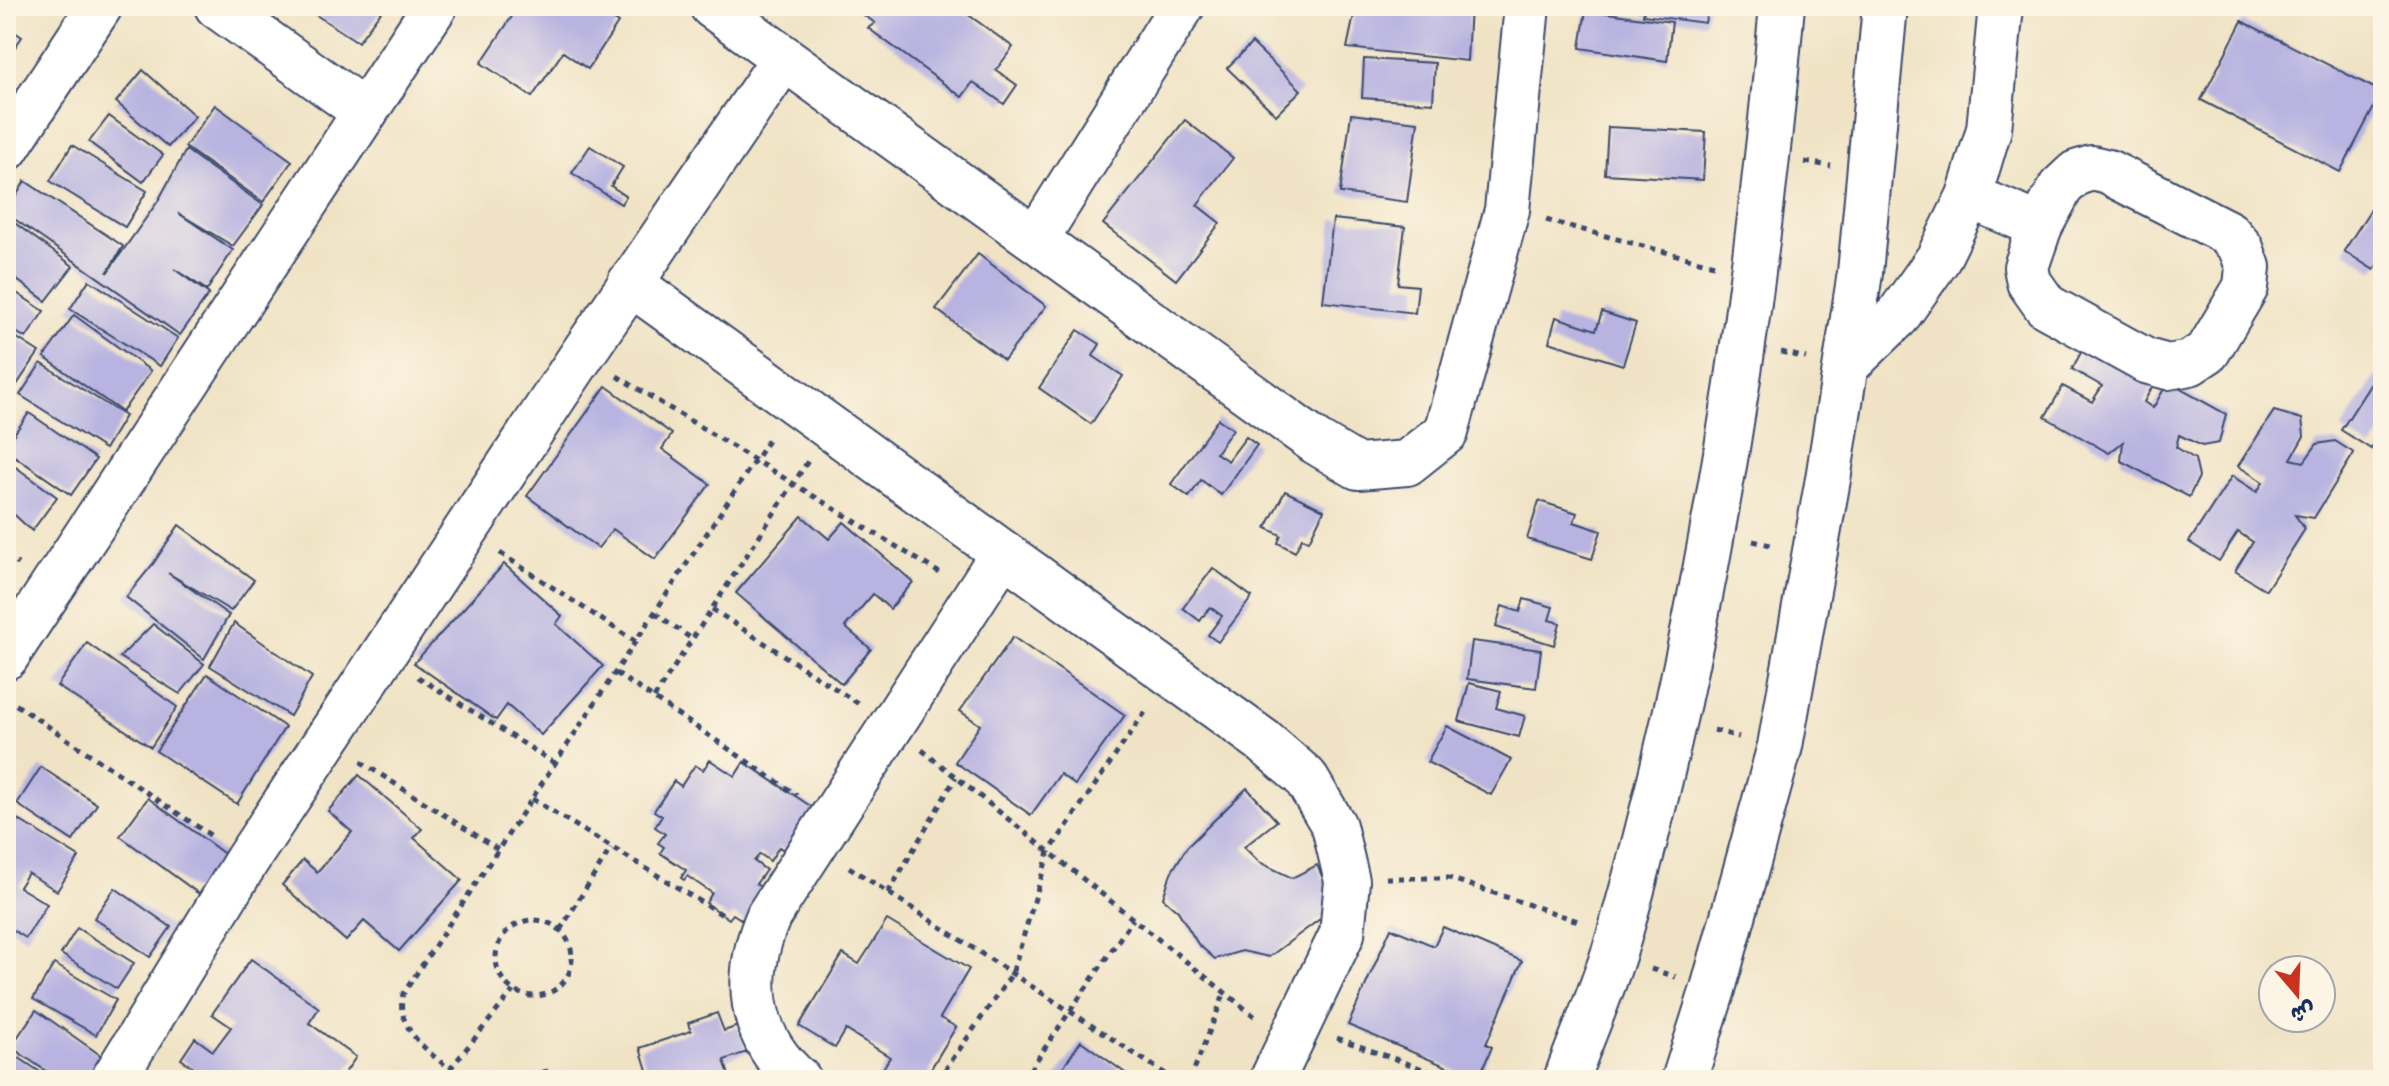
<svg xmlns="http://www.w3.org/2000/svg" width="2389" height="1086" font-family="'Patrick Hand','Playpen Sans Arabic',sans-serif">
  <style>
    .building { fill: #b8b3e0 }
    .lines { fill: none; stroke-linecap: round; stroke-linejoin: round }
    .minor-casing { stroke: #3b4a6d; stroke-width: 48 }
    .path { stroke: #3b4a6d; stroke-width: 5; stroke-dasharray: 6 6; stroke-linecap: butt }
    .minor { stroke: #fff; stroke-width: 44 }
  </style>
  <rect width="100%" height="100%" fill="#fcf5e5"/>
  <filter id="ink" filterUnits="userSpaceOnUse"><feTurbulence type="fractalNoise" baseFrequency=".0125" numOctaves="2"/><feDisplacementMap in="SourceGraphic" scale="16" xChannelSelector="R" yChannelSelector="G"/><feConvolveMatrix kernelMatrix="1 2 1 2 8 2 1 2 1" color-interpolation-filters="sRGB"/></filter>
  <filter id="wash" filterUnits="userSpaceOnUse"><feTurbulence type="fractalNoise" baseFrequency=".006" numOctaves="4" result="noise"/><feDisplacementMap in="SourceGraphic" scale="32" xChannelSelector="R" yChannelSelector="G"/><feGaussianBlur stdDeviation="1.8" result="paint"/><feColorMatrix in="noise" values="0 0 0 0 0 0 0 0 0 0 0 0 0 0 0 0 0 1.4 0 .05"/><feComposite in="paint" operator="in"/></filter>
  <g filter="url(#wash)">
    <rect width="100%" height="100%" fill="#f0e3c5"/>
    <g id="blocks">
      <g class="building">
        <path d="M 302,6 L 385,6 L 358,42 Z"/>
        <path d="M 519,6 L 593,6 L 618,23 L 588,69 L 563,52 L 532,97 L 481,63 Z"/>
        <path d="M 851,6 L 956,6 L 1013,47 L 996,70 L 1017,85 L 1004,104 L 973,82 L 962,97 L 868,28 L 875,23 Z"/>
        <path d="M 1356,6 L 1470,6 L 1467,61 L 1347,48 Z"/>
        <path d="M 1645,6 L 1708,6 L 1705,23 L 1643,15 Z"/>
        <path d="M 1586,10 L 1672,22 L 1667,61 L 1580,48 Z"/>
        <path d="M 2242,21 L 2382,92 L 2340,172 L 2201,100 Z"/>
        <path d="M 6,26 L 22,37 L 6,60 Z"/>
        <path d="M 1252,43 L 1301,90 L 1276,115 L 1227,68 Z"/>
        <path d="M 1364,59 L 1435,63 L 1433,103 L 1362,98 Z"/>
        <path d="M 143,70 L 195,116 L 168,147 L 116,102 Z"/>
        <path d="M 215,105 L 292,161 L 263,202 L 185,147 Z"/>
        <path d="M 1351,114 L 1418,122 L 1407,202 L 1340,193 Z"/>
        <path d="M 109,116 L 163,155 L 143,182 L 89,142 Z"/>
        <path d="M 1185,120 L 1233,158 L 1197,205 L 1220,223 L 1176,280 L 1103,224 Z"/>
        <path d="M 1608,127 L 1706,132 L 1703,180 L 1605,174 Z"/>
        <path d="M 72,145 L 147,191 L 125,227 L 50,181 Z"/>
        <path d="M 590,146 L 623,167 L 611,186 L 626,196 L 621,204 L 572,173 Z"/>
        <path d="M 186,150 L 263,205 L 233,246 L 178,213 L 233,250 L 207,290 L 174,269 L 209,294 L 180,335 L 6,213 L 25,181 L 123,246 L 107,273 L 158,201 Z"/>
        <path d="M 2383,190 L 2383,256 L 2374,270 L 2344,251 Z"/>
        <path d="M 8,218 L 73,266 L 46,301 L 6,272 Z"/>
        <path d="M 1333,219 L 1405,227 L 1398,284 L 1418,286 L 1415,313 L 1323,302 Z"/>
        <path d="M 978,254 L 1046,306 L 1004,360 L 936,309 Z"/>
        <path d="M 89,280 L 178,338 L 160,366 L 70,309 Z"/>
        <path d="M 6,286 L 44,311 L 26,338 L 6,326 Z"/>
        <path d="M 1602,312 L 1636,323 L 1623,365 L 1549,342 L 1556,317 L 1596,330 Z"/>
        <path d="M 74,315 L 151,371 L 122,412 L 44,357 Z"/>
        <path d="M 1078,330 L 1100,344 L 1093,356 L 1123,376 L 1091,424 L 1039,388 Z"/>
        <path d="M 6,331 L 39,352 L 14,389 L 6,383 Z"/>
        <path d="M 2089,338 L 2158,376 L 2144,402 L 2153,408 L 2168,382 L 2226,414 L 2219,443 L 2202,446 L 2179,435 L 2176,447 L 2195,459 L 2199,477 L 2189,497 L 2121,461 L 2123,442 L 2109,453 L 2045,417 L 2063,386 L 2092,402 L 2102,386 L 2072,369 Z"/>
        <path d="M 41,363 L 125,416 L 105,449 L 20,395 Z"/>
        <path d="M 2383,365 L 2383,430 L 2371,449 L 2341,430 Z"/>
        <path d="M 606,386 L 672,434 L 662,449 L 710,484 L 655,559 L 613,529 L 598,548 L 527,496 Z"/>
        <path d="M 2274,411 L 2302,419 L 2304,436 L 2291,459 L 2304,462 L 2317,444 L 2335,441 L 2354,453 L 2314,518 L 2295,515 L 2305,529 L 2266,590 L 2235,571 L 2253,542 L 2238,532 L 2219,561 L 2189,542 L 2232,476 L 2257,492 L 2263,482 L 2238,466 Z"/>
        <path d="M 29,413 L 96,459 L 71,495 L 10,453 L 7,444 Z"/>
        <path d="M 1218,419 L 1233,429 L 1216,453 L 1228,461 L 1246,437 L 1257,445 L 1221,495 L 1201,480 L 1189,497 L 1171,484 Z"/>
        <path d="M 6,460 L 57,497 L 32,531 L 6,507 Z"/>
        <path d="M 1285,491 L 1324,510 L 1309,541 L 1302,538 L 1295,552 L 1278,543 L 1281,535 L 1266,528 Z"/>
        <path d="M 1539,501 L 1577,513 L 1574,522 L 1601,531 L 1592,559 L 1527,539 Z"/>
        <path d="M 802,516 L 829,539 L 844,522 L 913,582 L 890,609 L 873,594 L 845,627 L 871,649 L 842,684 L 736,593 Z"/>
        <path d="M 179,525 L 254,580 L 231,611 L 168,573 L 229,615 L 204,659 L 126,597 L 153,564 Z"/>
        <path d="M 504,564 L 562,616 L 556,624 L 603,666 L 541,735 L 507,705 L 496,720 L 414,663 Z"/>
        <path d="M 1213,568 L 1252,597 L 1218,642 L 1208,635 L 1222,616 L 1210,607 L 1200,621 L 1183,608 Z"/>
        <path d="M 1524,599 L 1553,607 L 1549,620 L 1560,623 L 1554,645 L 1496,627 L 1502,606 L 1520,612 Z"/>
        <path d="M 234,623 L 312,677 L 290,716 L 210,666 Z"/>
        <path d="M 153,624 L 204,664 L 180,694 L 120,657 Z"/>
        <path d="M 1013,637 L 1125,715 L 1075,785 L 1060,774 L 1031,815 L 955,762 L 980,725 L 960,711 Z"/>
        <path d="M 1472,641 L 1541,650 L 1536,688 L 1467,679 Z"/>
        <path d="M 87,643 L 177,707 L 151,747 L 57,686 Z"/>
        <path d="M 207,674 L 285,727 L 237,804 L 156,751 Z"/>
        <path d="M 1469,683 L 1501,691 L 1496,708 L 1525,716 L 1519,737 L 1459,721 Z"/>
        <path d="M 1447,726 L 1511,760 L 1491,795 L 1427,762 Z"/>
        <path d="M 710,760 L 735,776 L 744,762 L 827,817 L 798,860 L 779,847 L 770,861 L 760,854 L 754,861 L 766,870 L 756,884 L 777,897 L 756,929 L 733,914 L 729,919 L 706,903 L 712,893 L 687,876 L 684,880 L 681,878 L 686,870 L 660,853 L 664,847 L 658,843 L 665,834 L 655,827 L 662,816 L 654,811 L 674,781 L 681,786 L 695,765 L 703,770 Z"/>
        <path d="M 41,767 L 97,804 L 73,841 L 17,804 Z"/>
        <path d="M 359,775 L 422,829 L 414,838 L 462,880 L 399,951 L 364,921 L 346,941 L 282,885 L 303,860 L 317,872 L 352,832 L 328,811 Z"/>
        <path d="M 1247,788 L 1277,821 L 1244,847 L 1259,862 L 1292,878 L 1317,865 L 1336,907 L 1269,957 L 1242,951 L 1215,959 L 1198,944 L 1178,911 L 1163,898 L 1171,873 L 1187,847 Z"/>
        <path d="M 148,798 L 230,858 L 202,896 L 120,836 Z"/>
        <path d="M 6,812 L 79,857 L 57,891 L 28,873 L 19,887 L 47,904 L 26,938 L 6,926 Z"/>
        <path d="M 115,888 L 171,927 L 150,957 L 94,918 Z"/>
        <path d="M 887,920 L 969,969 L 940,1018 L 956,1027 L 924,1080 L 876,1080 L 890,1057 L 846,1030 L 835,1048 L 799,1026 L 843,954 L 859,964 Z"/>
        <path d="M 1443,927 L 1522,961 L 1486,1044 L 1492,1047 L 1478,1080 L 1348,1025 L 1391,928 L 1434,946 Z"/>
        <path d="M 77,928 L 134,963 L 117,989 L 61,954 Z"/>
        <path d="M 251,959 L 319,1008 L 309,1023 L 356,1057 L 340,1080 L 211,1080 L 181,1059 L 195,1038 L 213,1051 L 231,1027 L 212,1014 Z"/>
        <path d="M 54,964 L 116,1000 L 96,1035 L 33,999 Z"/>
        <path d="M 36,1010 L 106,1059 L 91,1080 L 59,1080 L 11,1047 Z"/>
        <path d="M 717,1013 L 724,1031 L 738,1026 L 747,1052 L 724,1060 L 729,1075 L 712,1080 L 617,1080 L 647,1070 L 640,1048 L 691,1031 L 688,1023 Z"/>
        <path d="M 1081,1041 L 1135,1080 L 1054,1080 Z"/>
        <path d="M 6,1049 L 52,1080 L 6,1080 Z"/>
      </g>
    </g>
  </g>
  <g filter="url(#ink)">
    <use href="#blocks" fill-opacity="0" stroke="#3b4a6d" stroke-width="2"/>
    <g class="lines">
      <g class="minor-casing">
        <g id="minor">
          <path d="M 217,6 L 365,112"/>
          <path d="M 712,6 L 1316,442 L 1358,467 L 1407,463 L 1446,432 L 1507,210 L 1527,6"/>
          <path d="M 6,149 L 100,6"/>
          <path d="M 2092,168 L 2108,172 L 2228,233 L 2241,248 L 2248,267 L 2246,287 L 2208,351 L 2190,363 L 2168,367 L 2146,361 L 2046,306 L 2029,282 L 2026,267 L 2040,226 L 2061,187 L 2076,173 Z"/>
          <path d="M 1969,196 L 2040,226"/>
          <path d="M 1036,239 L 1182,6"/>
          <path d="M 630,283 L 1262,740 L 1305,777 L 1334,826 L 1347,881 L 1342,934 L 1272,1080"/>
          <path d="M 1846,366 L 1897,317 L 1938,259 L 1969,196 L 1989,129 L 2001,6"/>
          <path d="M 6,657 L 435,6"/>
          <path d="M 113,1080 L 247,860 L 582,355 L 784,58"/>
          <path d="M 799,1080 C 747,1035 743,975 769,915 L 1003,553"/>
          <path d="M 1566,1080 C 1584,1031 1606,983 1620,933 C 1705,632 1755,317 1782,6"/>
          <path d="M 1684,1080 L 1713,989 L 1780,746 L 1828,479 L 1860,273 L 1885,6"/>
        </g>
      </g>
      <g class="path">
        <path d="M 1805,162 L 1831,166"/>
        <path d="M 1546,220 L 1714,265"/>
        <path d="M 1781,352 L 1806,358"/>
        <path d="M 617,376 L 943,575"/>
        <path d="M 1753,541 L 1775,546"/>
        <path d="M 500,553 L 636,642"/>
        <path d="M 6,556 L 18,564"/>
        <path d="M 712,609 L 859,704"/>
        <path d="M 655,613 L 692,639"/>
        <path d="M 616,673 L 797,795"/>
        <path d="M 418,677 L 556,764"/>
        <path d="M 6,698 L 213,837"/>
        <path d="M 654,698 L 808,461"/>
        <path d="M 1714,730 L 1739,737"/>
        <path d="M 922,750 L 1258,1019"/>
        <path d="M 361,762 L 499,850"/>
        <path d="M 532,799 L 726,917"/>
        <path d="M 849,867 L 1175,1080"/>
        <path d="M 1386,878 L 1449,878 L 1581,922"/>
        <path d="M 888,893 L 956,777"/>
        <circle cx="534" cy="958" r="38"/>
        <path d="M 560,930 L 611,848"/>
        <path d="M 1651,969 L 1676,977"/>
        <path d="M 1337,1038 L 1453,1080"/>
        <path d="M 450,1069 L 513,991"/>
        <path d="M 463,1080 C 438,1058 393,1032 403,994 L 771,436"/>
        <path d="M 533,1080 L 543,1072 L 550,1071 L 560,1080"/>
        <path d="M 938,1080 L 1012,974 L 1049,852 L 1148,708"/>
        <path d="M 1023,1080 L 1133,919"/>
        <path d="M 1190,1080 L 1225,992"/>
      </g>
      <use href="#minor" class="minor"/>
    </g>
  </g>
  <rect width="2389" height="1086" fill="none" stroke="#fcf5e5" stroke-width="32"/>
  <g transform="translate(2297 994) rotate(161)"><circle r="38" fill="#fcf5e5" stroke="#a2a6af" stroke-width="2"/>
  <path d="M0-6L14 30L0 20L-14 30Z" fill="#c8321e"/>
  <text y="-12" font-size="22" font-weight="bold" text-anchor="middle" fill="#1b2f5e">ش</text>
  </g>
</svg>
